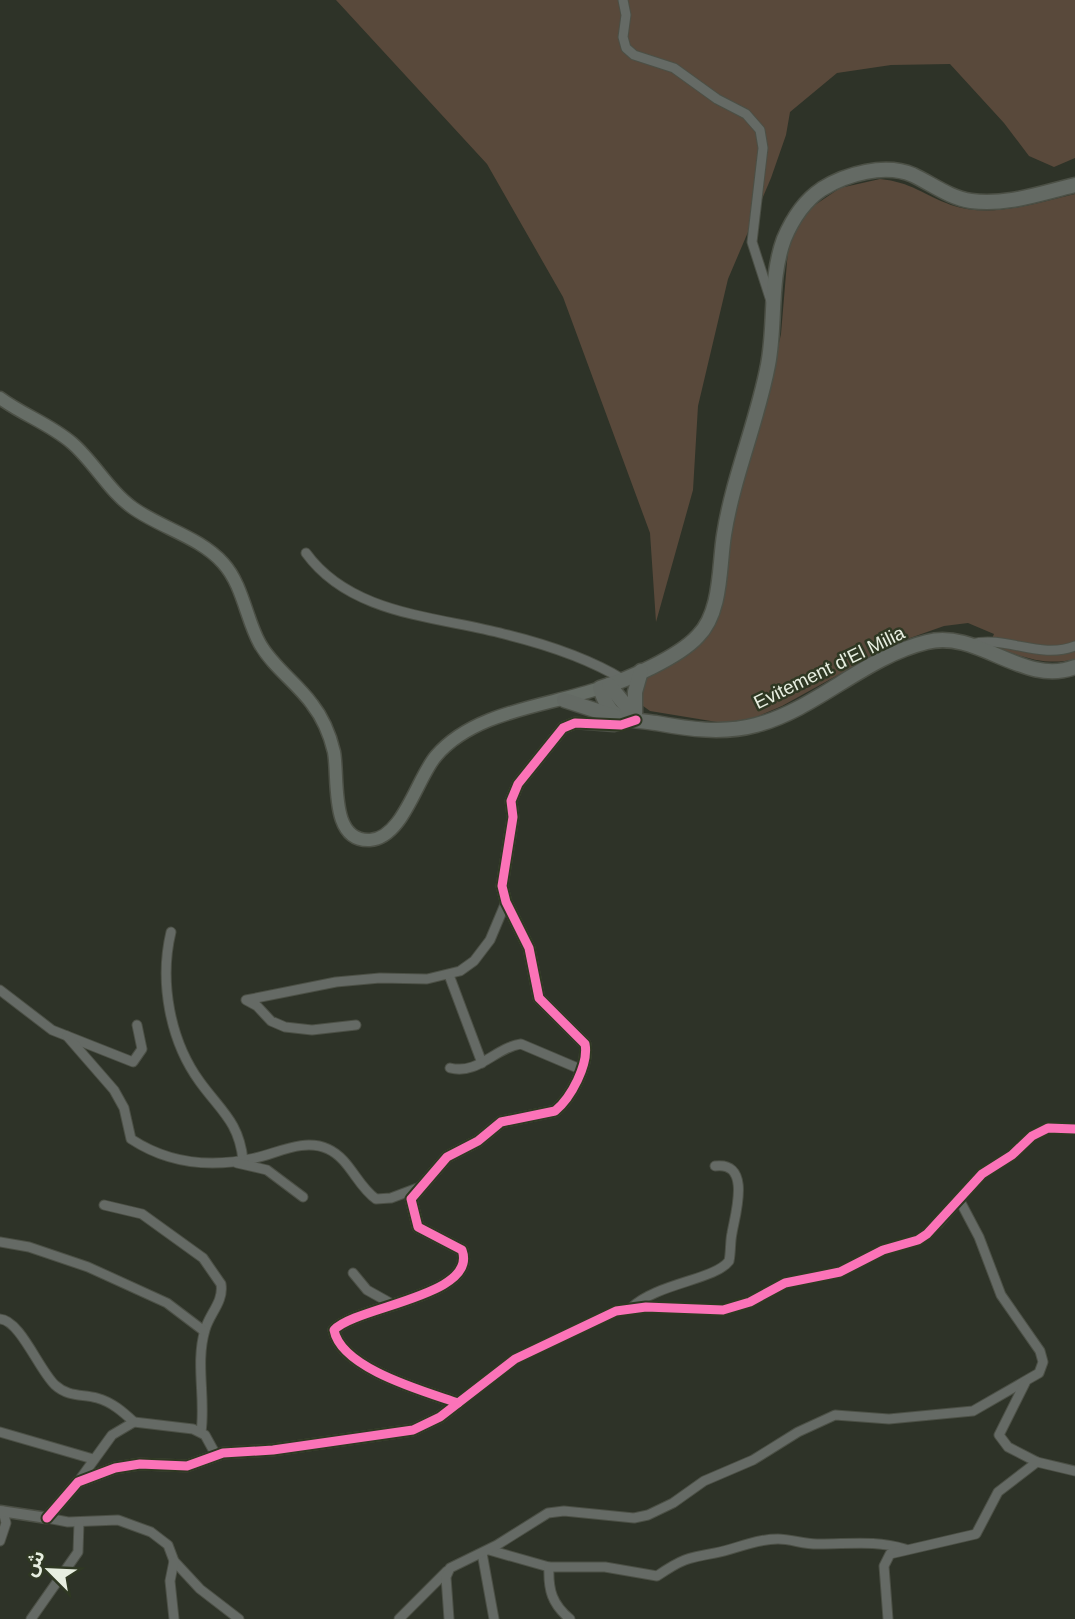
<svg xmlns="http://www.w3.org/2000/svg" width="1075" height="1619" font-family="Arial,'Noto Sans Arabic',sans-serif">
  <style>
    .green { fill: #59493b }
    .lines { fill: none; stroke-linecap: round; stroke-linejoin: round }
    .minor-casing { stroke: #4c5046; stroke-width: 11 }
    .tertiary-casing { stroke: #4c5046; stroke-width: 13 }
    .secondary-casing { stroke: #4c5046; stroke-width: 15 }
    .primary-casing { stroke: #4c5046; stroke-width: 17 }
    .minor { stroke: #656a65; stroke-width: 9 }
    .tertiary { stroke: #656a65; stroke-width: 10 }
    .secondary { stroke: #666d66; stroke-width: 12 }
    .primary { stroke: #646a64; stroke-width: 14 }
    .cycleway-casing { stroke: #2f3823; stroke-width: 13 }
    .cycleway { stroke: #fb73b8; stroke-width: 9 }
    .labels { text-anchor: middle; stroke-width: 5; stroke-linejoin: round; paint-order: stroke }
    .street-label { font-size: 19px; fill: #e7eee0; stroke: #2f3823 }
  </style>
  <rect width="100%" height="100%" fill="#2e3328"/>
  <g class="green">
    <path d="M 336,0 L 1075,0 L 1075,158 L 1054,167 L 1029,156 L 1004,123 L 950,64 L 891,65 L 837,73 L 790,112 L 786,135 L 771,178 L 728,279 L 698,406 L 693,490 L 656,622 L 650,533 L 563,297 L 487,164 Z"/>
    <path d="M 880,179 C 911,182 924,195 951,205 C 992,219 1035,203 1075,194 L 1075,659 C 1044,667 1018,655 989,645 L 994,634 L 968,623 L 944,626 L 896,643 L 782,706 L 754,718 L 723,723 L 650,711 L 639,703 L 644,678 L 691,650 L 720,603 L 738,499 L 762,418 L 781,334 L 788,250 L 799,223 L 809,209 L 840,188 Z"/>
  </g>
  <g class="lines">
    <g class="minor-casing">
      <g id="minor">
        <path d="M 623,0 L 626,15 L 623,37 L 626,48 L 634,55 L 674,68 L 717,99 L 746,114 L 760,130 L 763,148 L 752,242 L 771,301"/>
        <path d="M 306,553 C 351,615 436,616 504,634 C 545,644 588,658 624,680"/>
        <path d="M 971,644 C 1006,635 1040,660 1075,646"/>
        <path d="M 171,932 C 159,982 170,1041 200,1082 C 221,1111 239,1122 243,1160"/>
        <path d="M 449,975 L 482,1063"/>
        <path d="M 0,990 L 52,1030 L 133,1062 L 142,1049 L 137,1025"/>
        <path d="M 356,1025 L 312,1030 L 285,1027 L 271,1021 L 257,1006 L 246,1000 L 336,982 L 380,978 L 427,979 L 460,971 L 474,961 L 490,940 L 506,902"/>
        <path d="M 67,1036 L 114,1090 L 124,1108 L 131,1139 C 169,1164 211,1168 255,1158 C 278,1153 304,1138 328,1149 C 350,1159 357,1186 376,1199 L 391,1198 L 423,1186"/>
        <path d="M 450,1068 C 479,1075 494,1048 521,1044 L 580,1069"/>
        <path d="M 237,1163 L 267,1170 L 303,1197"/>
        <path d="M 104,1205 L 142,1214 L 203,1258 L 221,1284 C 224,1302 209,1314 205,1330 C 195,1363 206,1399 201,1432"/>
        <path d="M 0,1242 L 29,1247 L 88,1267 L 167,1303 L 204,1331"/>
        <path d="M 353,1273 L 367,1290 L 392,1304"/>
        <path d="M 631,1308 C 657,1283 715,1280 729,1261 C 731,1252 730,1242 732,1233 C 735,1215 752,1161 715,1166"/>
        <path d="M 0,1319 C 20,1320 39,1370 55,1385 C 68,1397 82,1394 97,1398 C 112,1402 123,1412 134,1422"/>
        <path d="M 458,1403 L 515,1359 L 616,1311 L 646,1307 L 723,1310 L 750,1302 L 785,1283 L 840,1272 L 883,1250 L 918,1240 L 938,1224 L 982,1174 L 1012,1155 L 1032,1136 L 1048,1128 L 1075,1129"/>
        <path d="M 0,1432 L 93,1459"/>
        <path d="M 1037,1462 L 1075,1471"/>
        <path d="M 78,1482 L 112,1435 L 134,1422 L 193,1429 L 205,1435 L 216,1455"/>
        <path d="M 47,1518 L 68,1522 L 118,1520 L 151,1532 L 168,1545 L 174,1561 L 200,1589 L 239,1619"/>
        <path d="M 0,1541 L 6,1523 L 3,1511"/>
        <path d="M 489,1550 L 549,1567"/>
        <path d="M 482,1553 L 494,1619"/>
        <path d="M 174,1561 L 170,1581 L 174,1619"/>
        <path d="M 31,1619 L 78,1552 L 79,1522"/>
        <path d="M 399,1619 L 447,1571"/>
        <path d="M 449,1619 L 446,1577 L 450,1568 L 497,1545 L 548,1513 L 564,1511 L 634,1518 L 648,1515 L 673,1503 L 704,1481 L 753,1460 L 798,1432 L 835,1415 L 889,1419 L 973,1411 L 1039,1373 L 1043,1362 L 1040,1351 L 1001,1295 L 979,1237 L 960,1201"/>
        <path d="M 570,1619 C 552,1604 548,1590 549,1567 L 605,1567 L 657,1576 C 682,1559 687,1558 715,1553 C 736,1549 755,1539 778,1539 C 792,1539 805,1545 820,1544 C 850,1544 876,1540 905,1549"/>
        <path d="M 888,1619 L 884,1566 L 890,1554 L 976,1534 L 998,1492 L 1037,1462 L 1008,1447 L 999,1435 L 1025,1383"/>
      </g>
    </g>
    <g class="tertiary-casing">
      <g id="tertiary">
        <path d="M 458,1403 C 427,1392 341,1369 334,1330 C 356,1306 479,1296 462,1250 L 418,1227 L 411,1199 L 447,1157 L 478,1141 L 501,1122 L 555,1111 C 571,1098 589,1064 585,1044 L 539,998 L 529,948 L 506,902 L 502,886 L 513,817 L 511,801 L 518,784 L 563,728 L 575,723 L 614,726 L 635,720"/>
        <path d="M 0,1511 L 47,1518 L 78,1482 L 115,1468 L 140,1464 L 187,1466 L 223,1453 L 273,1450 L 413,1430 L 440,1417 L 458,1403"/>
      </g>
    </g>
    <g class="secondary-casing">
      <path id="secondary" d="M 0,398 C 23,415 50,424 72,443 C 94,462 109,491 133,508 C 161,528 200,537 223,563 C 243,585 246,619 260,644 C 273,667 297,683 312,704 C 323,718 330,735 334,752 C 339,778 329,842 370,840 C 403,838 417,778 436,756 C 474,711 548,706 600,688"/>
    </g>
    <g class="primary-casing">
      <g id="primary">
        <path d="M 1075,185 C 1041,193 1006,206 971,201 C 950,198 932,184 913,175 C 885,163 846,174 822,189 C 804,201 792,220 784,239 C 769,280 776,324 768,365 C 757,423 733,477 724,535 C 719,566 722,612 698,636 C 679,657 627,680 600,688 C 611,723 623,718 656,723 C 688,729 723,734 756,725 C 817,709 864,657 927,642 C 978,629 1024,687 1075,667"/>
        <path d="M 609,685 L 636,718"/>
        <path d="M 564,700 L 616,717"/>
        <path d="M 635,716 L 635,692 L 641,671"/>
      </g>
    </g>
    <use href="#minor" class="minor"/>
    <use href="#tertiary" class="tertiary"/>
    <use href="#secondary" class="secondary"/>
    <use href="#primary" class="primary"/>
    <g class="cycleway-casing">
      <g id="cycleway">
        <path d="M 458,1403 C 427,1392 341,1369 334,1330 C 356,1306 479,1296 462,1250 L 418,1227 L 411,1199 L 447,1157 L 478,1141 L 501,1122 L 555,1111 C 571,1098 589,1064 585,1044 L 539,998 L 529,948 L 506,902 L 502,886 L 513,817 L 511,801 L 518,784 L 563,728 L 575,723 L 621,725 L 636,720"/>
        <path d="M 47,1518 L 78,1482 L 115,1468 L 140,1464 L 187,1466 L 223,1453 L 273,1450 L 413,1430 L 440,1417 L 515,1359 L 616,1311 L 646,1307 L 723,1310 L 750,1302 L 785,1283 L 840,1272 L 883,1250 L 918,1240 L 927,1234 L 982,1174 L 1012,1155 L 1032,1136 L 1048,1128 L 1075,1129"/>
      </g>
    </g>
    <use href="#cycleway" class="cycleway"/>
  </g>
  <g class="labels">
    <g class="street-label">
      <text transform="translate(829 667) rotate(-26)" y="7">Evitement d'El Milia</text>
    </g>
  </g>
  <g transform="translate(49 1570) rotate(294)" stroke="#2f3823" stroke-width="5" paint-order="stroke">
  <path d="M0-5L12 26L0 18L-12 26Z" fill="#e7eee0"/>
  <text y="-10" font-size="19" font-weight="bold" text-anchor="middle" fill="#e7eee0">ش</text>
  </g>
</svg>
